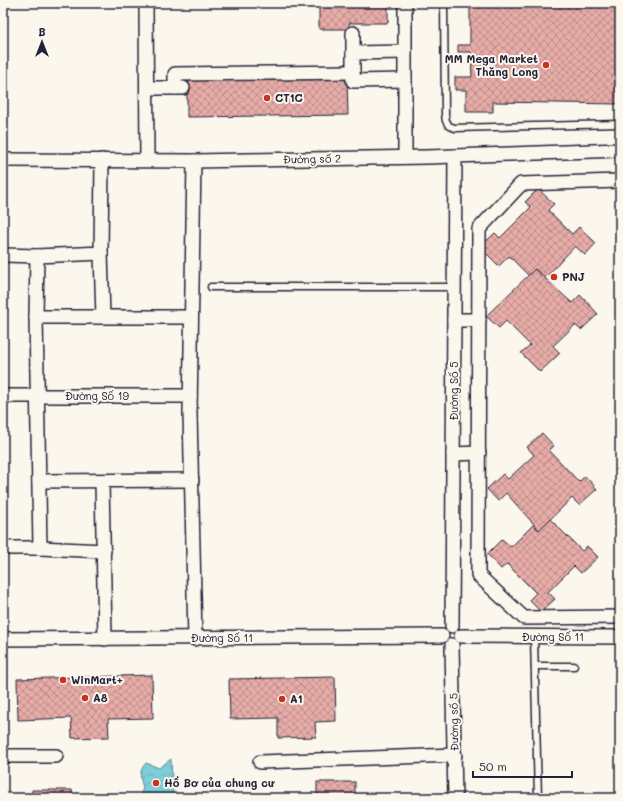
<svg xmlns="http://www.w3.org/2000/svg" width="623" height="801" font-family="Mali,sans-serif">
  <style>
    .water { fill: url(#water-waves); stroke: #598999 }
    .building { fill: url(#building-cross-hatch); stroke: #22223b }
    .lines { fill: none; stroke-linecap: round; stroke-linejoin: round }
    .lane-casing { stroke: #22223b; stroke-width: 9 }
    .street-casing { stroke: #22223b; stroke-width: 16 }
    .lane { stroke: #fbf7ec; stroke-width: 6 }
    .street { stroke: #fbf7ec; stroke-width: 13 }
    .poi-dot { fill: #c8321e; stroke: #fbf7ec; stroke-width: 1.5 }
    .labels { text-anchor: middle; stroke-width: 4; stroke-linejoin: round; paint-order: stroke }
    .poi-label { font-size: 11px; font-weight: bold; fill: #22223b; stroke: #fbf7ec; text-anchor: start }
    .street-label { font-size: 11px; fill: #22223b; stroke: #fbf7ec }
  </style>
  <defs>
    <pattern id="water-waves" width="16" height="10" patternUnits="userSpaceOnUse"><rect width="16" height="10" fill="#7eced8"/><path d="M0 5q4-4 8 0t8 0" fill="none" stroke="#6db1ba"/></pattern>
    <pattern id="building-cross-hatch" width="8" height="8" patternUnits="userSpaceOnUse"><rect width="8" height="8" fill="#e7aca7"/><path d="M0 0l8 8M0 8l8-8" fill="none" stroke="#bb8c89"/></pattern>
  </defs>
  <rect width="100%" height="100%" fill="#fbf7ec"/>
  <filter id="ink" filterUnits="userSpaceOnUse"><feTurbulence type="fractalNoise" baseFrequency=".025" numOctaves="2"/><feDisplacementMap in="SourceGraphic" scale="8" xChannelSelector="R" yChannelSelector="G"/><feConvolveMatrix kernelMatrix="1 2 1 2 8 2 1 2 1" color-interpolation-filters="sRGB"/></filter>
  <g filter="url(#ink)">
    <path class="water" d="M 171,759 L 173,798 L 137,798 L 141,794 L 143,787 C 139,777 139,771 146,763 L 159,768 Z"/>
    <g class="building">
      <path d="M 319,3 L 388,3 L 388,23 L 349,23 L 349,29 L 319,29 Z"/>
      <path d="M 470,3 L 620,3 L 620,104 L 493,102 L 493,112 L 466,112 L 466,90 L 455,90 L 455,77 L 472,77 L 471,52 L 458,52 L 458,45 L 470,45 Z"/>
      <path d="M 347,78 L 348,115 L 187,117 L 187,80 Z"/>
      <path d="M 538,189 L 554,204 L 548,210 L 572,234 L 579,227 L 596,243 L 585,255 L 575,246 L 545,278 L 535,269 L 529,276 L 509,256 L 499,266 L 480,247 L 495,233 L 500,238 L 531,207 L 525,202 Z"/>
      <path d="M 535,269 L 572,303 L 580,295 L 598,314 L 581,330 L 575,325 L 553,346 L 560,353 L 540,372 L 521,353 L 530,345 L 506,321 L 499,328 L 486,316 Z"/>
      <path d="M 542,433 L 554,446 L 549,450 L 579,482 L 585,476 L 597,489 L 579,505 L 572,498 L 539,530 L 506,493 L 498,501 L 487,489 L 503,474 L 508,479 L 534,455 L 527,447 Z"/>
      <path d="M 550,519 L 582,551 L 587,546 L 598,557 L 581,573 L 574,566 L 548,592 L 555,599 L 541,612 L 529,600 L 536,593 L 507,564 L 501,569 L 487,554 L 502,539 L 511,547 L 533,525 L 539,530 Z"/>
      <path d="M 152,675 L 153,718 L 108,719 L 109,737 L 72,738 L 71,718 L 18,720 L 17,679 Z"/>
      <path d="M 335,677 L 336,721 L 315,722 L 316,737 L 278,738 L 278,718 L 230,719 L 229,679 Z"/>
      <rect x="317" y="782" width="38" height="16"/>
      <path d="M 32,790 L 72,790 L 73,798 L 32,798 Z"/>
    </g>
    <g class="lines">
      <g class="lane-casing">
        <g id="lane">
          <path d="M 444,3 L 445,115 L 446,121 L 449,126 L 455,128 L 620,124"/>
          <path d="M 211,287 L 454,287"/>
          <path d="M 534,637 L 538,798"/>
          <path d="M 535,666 L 574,666"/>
        </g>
      </g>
      <g class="street-casing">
        <g id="street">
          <path d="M 146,3 L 147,160"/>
          <path d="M 405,3 L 405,157"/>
          <path d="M 353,33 L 353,53"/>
          <path d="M 405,52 L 353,53 L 353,81 L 405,80"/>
          <path d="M 147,88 L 183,88"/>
          <path d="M 175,88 L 175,74 L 353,72"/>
          <path d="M 3,160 L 194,161 L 428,157 L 620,150"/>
          <path d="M 194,161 L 190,413 L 195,639"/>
          <path d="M 620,181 L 521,184 L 479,229 L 478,575 L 524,618 L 620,617"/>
          <path d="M 101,253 L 103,317"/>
          <path d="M 3,255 L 37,256 L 101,253 L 102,160"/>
          <path d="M 37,256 L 36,317 L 40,548"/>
          <path d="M 36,317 L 191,317"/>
          <path d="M 454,320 L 479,320"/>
          <path d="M 3,396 L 190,396"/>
          <path d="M 453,454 L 479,453"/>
          <path d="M 39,481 L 192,480"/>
          <path d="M 102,481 L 105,639"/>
          <path d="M 3,548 L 40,548 L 104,551"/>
          <path d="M 452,626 L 455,156"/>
          <path d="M 461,636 L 620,637"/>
          <path d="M 3,639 L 442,636"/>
          <path d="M 452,645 L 455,798"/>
          <path d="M 3,756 L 56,756"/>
          <path d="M 260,762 L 455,755"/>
        </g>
      </g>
      <use href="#lane" class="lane"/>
      <use href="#street" class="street"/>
    </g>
  </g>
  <g class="poi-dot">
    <circle cx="546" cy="65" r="4"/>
    <circle cx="267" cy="98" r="4"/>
    <circle cx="554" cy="277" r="4"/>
    <circle cx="63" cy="680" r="4"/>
    <circle cx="85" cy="698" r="4"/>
    <circle cx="282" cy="699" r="4"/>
    <circle cx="156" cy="783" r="4"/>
  </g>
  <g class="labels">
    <g class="poi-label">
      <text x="538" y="63" text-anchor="end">MM Mega Market<tspan x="538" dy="13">Thăng Long</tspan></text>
      <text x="275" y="102">CT1C</text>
      <text x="562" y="281">PNJ</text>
      <text x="71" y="684">WinMart+</text>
      <text x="93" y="702">A8</text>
      <text x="290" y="703">A1</text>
      <text x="164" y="787">Hồ Bơ của chung cư</text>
    </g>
    <g class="street-label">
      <text transform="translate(312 159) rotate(-1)" y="4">Đường số 2</text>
      <text transform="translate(454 391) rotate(-90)" y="4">Đường Số 5</text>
      <text x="97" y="400">Đường Số 19</text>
      <text x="553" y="641">Đường Số 11</text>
      <text x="222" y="642">Đường Số 11</text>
      <text transform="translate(454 722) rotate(-91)" y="4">Đường số 5</text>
    </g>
  </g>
  <rect width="623" height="801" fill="none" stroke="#fbf7ec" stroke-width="16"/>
  <rect x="8" y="8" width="607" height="785" fill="none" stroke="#22223b" stroke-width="1.5" filter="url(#ink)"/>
  <g transform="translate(42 42)" stroke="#fbf7ec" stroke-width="3" paint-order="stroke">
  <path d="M0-3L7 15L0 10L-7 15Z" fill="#22223b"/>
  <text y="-6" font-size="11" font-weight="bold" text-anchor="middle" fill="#22223b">B</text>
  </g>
  <path d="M473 771v6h99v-6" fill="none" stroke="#22223b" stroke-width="2"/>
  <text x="479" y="771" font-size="12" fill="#22223b" stroke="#fbf7ec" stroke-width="3" paint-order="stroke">50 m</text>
</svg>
